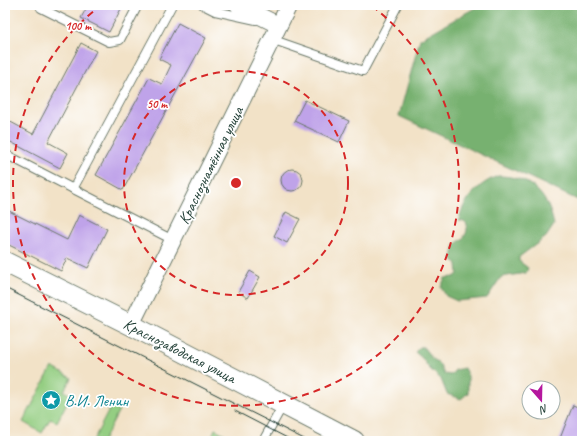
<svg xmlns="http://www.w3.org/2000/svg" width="587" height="446" font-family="Caveat,sans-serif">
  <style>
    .green { fill: #94ce82; stroke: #5a865b }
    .forest { fill: #77b170; stroke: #4b7752 }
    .building { fill: #bfa3e9 }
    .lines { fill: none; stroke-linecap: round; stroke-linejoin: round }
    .service-casing { stroke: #697767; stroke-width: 10 }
    .minor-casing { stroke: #697767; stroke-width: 18 }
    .tertiary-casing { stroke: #697767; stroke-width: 22 }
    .service { stroke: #fff; stroke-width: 8 }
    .minor { stroke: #fff; stroke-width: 16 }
    .tertiary { stroke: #fff; stroke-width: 20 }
    .tram { stroke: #1f3d34; stroke-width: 1 }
    .ring { fill: none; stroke: #d62828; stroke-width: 2; stroke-dasharray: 7 5 }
    .labels { text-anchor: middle; stroke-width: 3.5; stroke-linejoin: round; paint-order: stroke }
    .street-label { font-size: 16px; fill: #1f3d34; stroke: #fff }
    .culture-label { font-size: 16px; fill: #0d838f; stroke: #fff; text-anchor: start }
    .centre { fill: #d62828; stroke: #fff; stroke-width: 2 }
    .ring-label { font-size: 12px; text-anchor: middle; font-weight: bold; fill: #d62828; stroke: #fff; stroke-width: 3.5; stroke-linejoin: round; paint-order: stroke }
  </style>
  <rect width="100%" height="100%" fill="#fff"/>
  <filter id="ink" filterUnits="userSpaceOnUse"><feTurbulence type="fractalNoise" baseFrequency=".025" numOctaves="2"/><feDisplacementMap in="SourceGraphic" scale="8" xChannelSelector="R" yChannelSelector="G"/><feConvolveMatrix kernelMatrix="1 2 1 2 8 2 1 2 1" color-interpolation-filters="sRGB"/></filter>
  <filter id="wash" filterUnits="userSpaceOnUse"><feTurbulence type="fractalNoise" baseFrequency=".012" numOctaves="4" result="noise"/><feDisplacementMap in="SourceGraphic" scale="16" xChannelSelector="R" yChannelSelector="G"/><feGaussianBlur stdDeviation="0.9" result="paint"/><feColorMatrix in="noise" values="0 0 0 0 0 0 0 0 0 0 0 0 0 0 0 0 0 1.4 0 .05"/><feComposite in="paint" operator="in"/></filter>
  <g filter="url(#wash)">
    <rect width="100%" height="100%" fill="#f2e2c7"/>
    <g class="green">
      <path d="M 52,367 L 71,378 L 64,391 L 71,395 L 57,422 L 50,419 L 42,433 L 23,422 Z"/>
      <path d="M 111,406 L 119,410 L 103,441 L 93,441 Z"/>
      <path d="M 215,429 L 238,441 L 210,441 Z"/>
    </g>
    <g class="forest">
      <path d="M 480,5 L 582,5 L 582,202 L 399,116 L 420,39 Z"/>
      <path d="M 498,176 C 530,176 548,194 554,225 L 546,237 L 519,257 L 519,261 L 528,268 L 526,273 L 501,277 L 487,298 L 457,301 L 446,296 L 441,287 L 445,278 L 454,277 L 458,274 L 457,264 L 452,258 L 455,244 C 464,239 468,234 467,224 L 464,221 L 459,220 C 463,200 479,183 498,176 Z"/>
      <path d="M 420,347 L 423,347 L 431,357 L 439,364 L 444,374 L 451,375 L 455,370 L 464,368 L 468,376 L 468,393 L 461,399 L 447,394 L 441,379 L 429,368 L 422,358 L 415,352 Z"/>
    </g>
    <g id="blocks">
      <g class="building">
        <path d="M 88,5 L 123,5 L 109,32 L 81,18 Z"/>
        <path d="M 178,23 L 206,38 L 123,190 L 96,175 L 149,78 L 162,84 L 171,65 L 159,59 Z"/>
        <path d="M 81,43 L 96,51 L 48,142 L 68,153 L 60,168 L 5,139 L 5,119 L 33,134 Z"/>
        <path d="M 305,100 L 349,121 L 339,142 L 294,121 Z"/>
        <circle cx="292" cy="180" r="11"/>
        <path d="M 5,209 L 67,240 L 79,215 L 107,229 L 88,268 L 67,258 L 61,271 L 5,243 Z"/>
        <path d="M 286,212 L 300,219 L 287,243 L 274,236 Z"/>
        <path d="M 250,271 L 260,277 L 248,298 L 238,292 Z"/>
        <path d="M 573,405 L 582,409 L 582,441 L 559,441 Z"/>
      </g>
    </g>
  </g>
  <g filter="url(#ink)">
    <use href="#blocks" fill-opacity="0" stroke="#697767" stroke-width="1"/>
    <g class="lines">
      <g class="service-casing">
        <g id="service">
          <path d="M 203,5 L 215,11 L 256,20"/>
          <path d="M 41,8 L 109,42 L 120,40 L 138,5"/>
          <path d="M 271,39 L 363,71 L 398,5"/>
          <path d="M 5,154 L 173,240"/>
          <path d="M 73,189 L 172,5"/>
          <path d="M 263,441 L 283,405"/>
        </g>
      </g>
      <g class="minor-casing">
        <g id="minor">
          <path d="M 238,5 L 278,25"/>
          <path d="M 131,325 L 289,5"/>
        </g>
      </g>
      <g class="tertiary-casing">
        <path id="tertiary" d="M 5,262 L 131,325 L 354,441"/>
      </g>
      <use href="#service" class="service"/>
      <use href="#minor" class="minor"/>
      <use href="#tertiary" class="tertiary"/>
      <g class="tram">
        <path d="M 5,288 L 308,441"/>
        <path d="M 235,411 L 293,441"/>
      </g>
    </g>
  </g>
  <g class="ring">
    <circle cx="236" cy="183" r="112"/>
    <path d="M372 6A223 223 0 1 1 100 6"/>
  </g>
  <defs>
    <g id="sight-disc" transform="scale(1)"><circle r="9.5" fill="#0f9aa8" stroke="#fff"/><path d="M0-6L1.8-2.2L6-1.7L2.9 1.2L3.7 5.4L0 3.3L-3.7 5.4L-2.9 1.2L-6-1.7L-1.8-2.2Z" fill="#fff"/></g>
  </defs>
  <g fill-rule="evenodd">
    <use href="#sight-disc" x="51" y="400"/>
  </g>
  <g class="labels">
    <g class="street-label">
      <text transform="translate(210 165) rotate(-64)" y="6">Краснознамённая улица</text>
      <text transform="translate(180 350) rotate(27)" y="6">Краснозаводская улица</text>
    </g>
    <g class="culture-label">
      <text x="65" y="406">В.И. Ленин</text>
    </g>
  </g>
  <circle cx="236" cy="183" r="6" class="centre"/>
  <g class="ring-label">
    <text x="78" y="30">100 m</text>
    <text x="157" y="108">50 m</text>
  </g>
  <rect width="587" height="446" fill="none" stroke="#fff" stroke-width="20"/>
  <g transform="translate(541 400) rotate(160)"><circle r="19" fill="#ffffff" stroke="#a5b1ae"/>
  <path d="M0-3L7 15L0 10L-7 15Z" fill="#b5179e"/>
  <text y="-6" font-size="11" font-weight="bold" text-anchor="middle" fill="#1f3d34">N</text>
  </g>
</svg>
